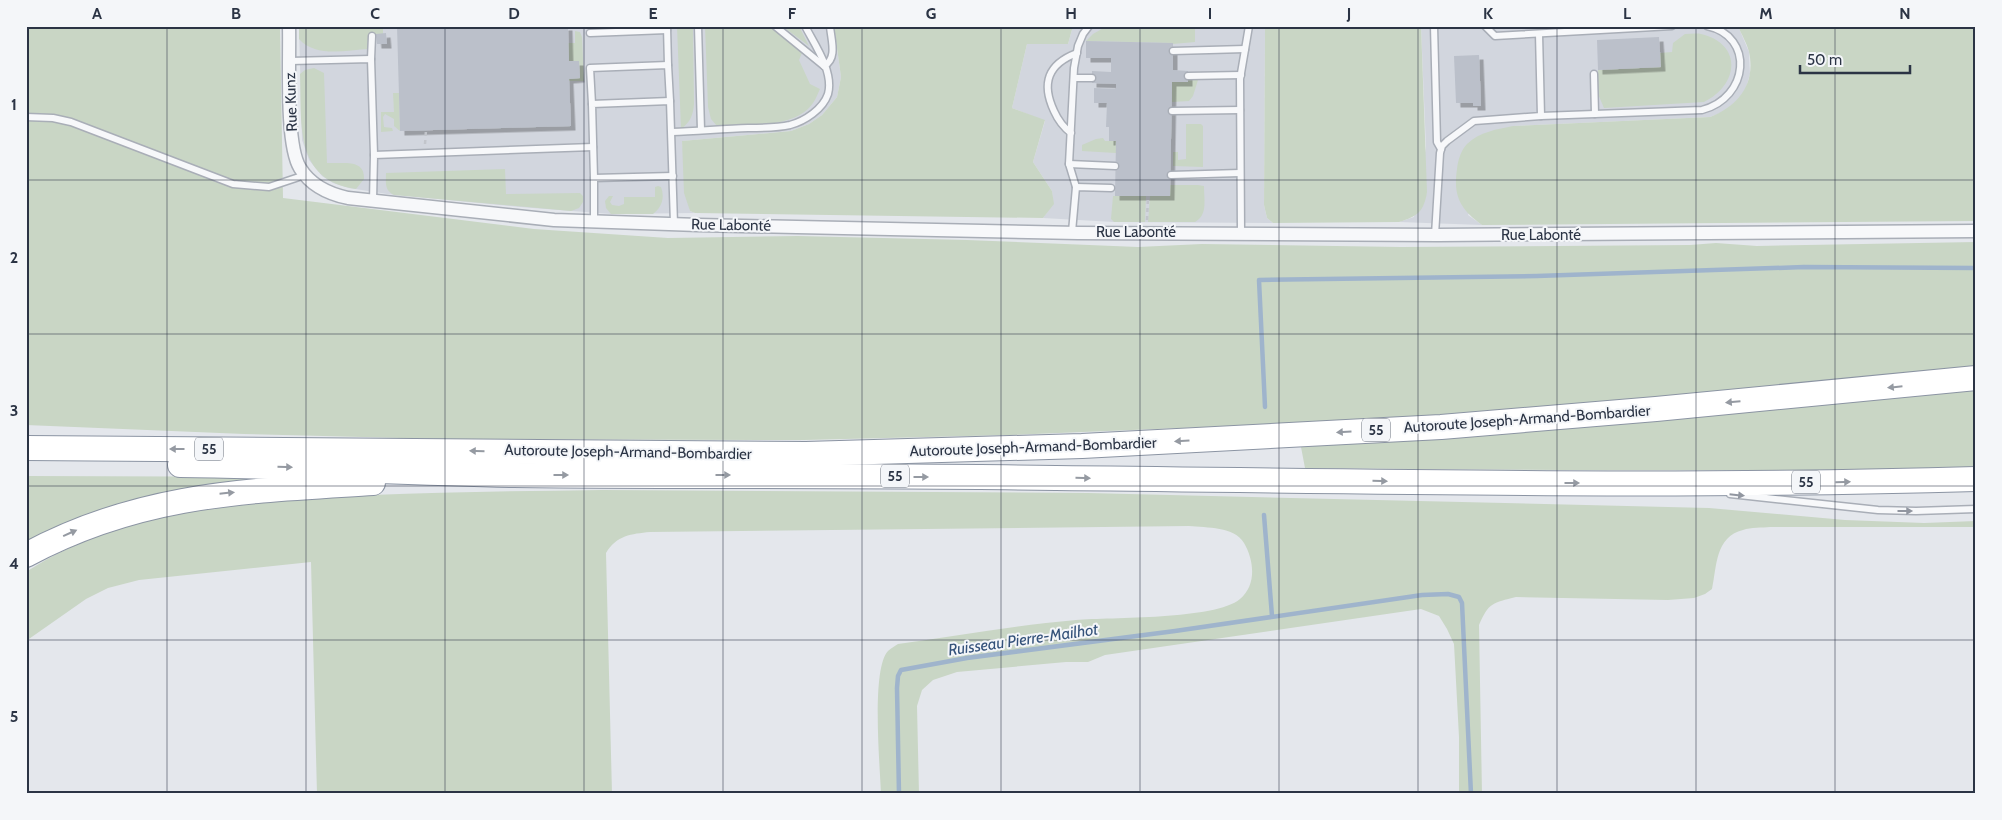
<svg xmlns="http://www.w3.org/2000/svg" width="2002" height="820" font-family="Cabin,sans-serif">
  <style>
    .built { fill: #d2d6de }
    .green { fill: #c9d6c5 }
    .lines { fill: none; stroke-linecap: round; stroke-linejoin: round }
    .stream { stroke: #9fb4cc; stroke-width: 4.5 }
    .building { fill: #bbc0ca; filter: url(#shadow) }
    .service-casing { stroke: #a9aeb7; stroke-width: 9 }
    .minor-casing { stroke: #a9aeb7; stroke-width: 15 }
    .motorway-casing { stroke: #8b94a3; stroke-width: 26 }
    .path { stroke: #c2c5cb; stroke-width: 2.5; stroke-dasharray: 4 4; stroke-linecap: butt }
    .service { stroke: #f7f8fa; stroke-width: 6 }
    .minor { stroke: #f7f8fa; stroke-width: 12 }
    .motorway { stroke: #fff; stroke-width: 24 }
    .oneway { fill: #959aa2 }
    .oneway2 { fill: #9196a0 }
    .grid { fill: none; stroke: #2b3445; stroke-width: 1; stroke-opacity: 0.55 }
    .labels { text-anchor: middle; stroke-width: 4; stroke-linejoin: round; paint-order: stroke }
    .shield { fill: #f4f6f9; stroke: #676e7b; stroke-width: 1 }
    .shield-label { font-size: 14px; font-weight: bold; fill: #2b3445 }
    .street-label { font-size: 15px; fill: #2b3445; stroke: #f4f6f9 }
    .water-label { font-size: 16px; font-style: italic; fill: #34527a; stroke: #f4f6f9 }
    .neatline { fill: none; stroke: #2b3445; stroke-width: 2 }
    .grid-label { font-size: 16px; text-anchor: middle; font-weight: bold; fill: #2b3445 }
  </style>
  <defs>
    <filter id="shadow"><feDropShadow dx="4.5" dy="4.5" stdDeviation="0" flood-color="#0004"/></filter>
  </defs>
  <rect width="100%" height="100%" fill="#e4e7ec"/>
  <g class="built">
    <path d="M 299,26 L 834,26 L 841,77 L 837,97 L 822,115 L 809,124 L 791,131 L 682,141 L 690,211 L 695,213 L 611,214 L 520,207 L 387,194 L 349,188 L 333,183 L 322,176 L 309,160 L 302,140 Z"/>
    <path d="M 1073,26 L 1265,26 L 1264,205 L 1267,218 L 1273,223 L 1114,222 L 1043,218 L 1053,204 L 1052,191 L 1033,162 L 1045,121 L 1012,108 L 1027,44 L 1068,44 Z"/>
    <path d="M 1421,26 L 1738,26 L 1749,52 L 1750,74 L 1746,88 L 1737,103 L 1723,112 L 1710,117 L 1513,126 L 1468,215 L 1482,225 L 1399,222 L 1414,217 L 1426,147 Z"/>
  </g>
  <g class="green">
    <path d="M 26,26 L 280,26 L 283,198 L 534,229 L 668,238 L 798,236 L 967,240 L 1138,247 L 1202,244 L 1401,247 L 1690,245 L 1716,243 L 1757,246 L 1976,242 L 1976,366 L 1740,390 L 1373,420 L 1009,435 L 804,440 L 441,439 L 244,434 L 26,425 L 26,134 L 28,134 Z"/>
    <path d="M 299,26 L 383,26 L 383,34 L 369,34 L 369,49 C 346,50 316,58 299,39 Z"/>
    <path d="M 677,26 L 693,26 L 694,104 C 693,116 690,122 681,129 Z"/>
    <path d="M 705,26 L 772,26 L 802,53 L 799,60 L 810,84 L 820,89 C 818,93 816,99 813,103 C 796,129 744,125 717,126 L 711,119 L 708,107 Z"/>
    <path d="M 782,26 L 799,26 L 809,46 Z"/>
    <path d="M 834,26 L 1073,26 L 1068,44 L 1027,44 L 1012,108 L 1045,120 L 1033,162 L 1052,191 L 1054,204 L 1043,218 L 695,213 L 690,211 L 684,193 L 682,141 L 791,131 L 809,124 L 822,115 L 837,97 L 841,77 Z"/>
    <path d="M 1107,26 L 1195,26 L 1195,42 L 1173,44 L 1173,43 L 1086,41 L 1093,34 Z"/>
    <path d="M 1265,26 L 1421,26 L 1427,192 C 1424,211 1418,216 1399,222 L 1273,223 L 1267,218 L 1264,205 Z"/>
    <path d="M 1738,26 L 1976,26 L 1976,221 L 1482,225 C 1460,209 1453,196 1457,169 C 1458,160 1461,150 1467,144 C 1479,132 1498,129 1513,126 L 1710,117 C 1738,106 1756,84 1749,52 C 1747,43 1741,34 1738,26 Z"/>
    <path d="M 575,31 L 580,32 L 582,37 L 584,81 L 569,81 L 569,79 L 580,78 L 579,61 L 569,61 L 568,43 L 575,43 Z"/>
    <path d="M 1685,34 C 1690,34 1696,33 1701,34 C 1743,44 1739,85 1704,102 L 1604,108 L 1598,94 L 1598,70 L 1660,67 L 1660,53 L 1672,52 L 1673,43 Z"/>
    <path d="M 314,68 L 324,73 L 327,163 C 342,164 365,158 364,179 L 356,189 C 293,180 302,122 300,74 L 305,70 Z"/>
    <path d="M 1188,80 L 1198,80 L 1193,96 L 1189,101 L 1172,102 L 1172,82 L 1188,82 Z"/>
    <path d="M 393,93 L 399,93 L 400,131 L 394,126 L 394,119 L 385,114 L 383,117 L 384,127 L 392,128 L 393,131 L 381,132 L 381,112 L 394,112 Z"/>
    <path d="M 1186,124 L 1201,124 L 1203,126 L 1203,167 L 1173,166 L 1173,152 L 1178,152 L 1178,160 L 1186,159 Z"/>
    <path d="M 1103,138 L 1105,141 L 1116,141 L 1116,153 L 1082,151 L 1082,145 L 1096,139 Z"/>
    <path d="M 505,169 L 506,194 L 580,193 L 583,196 L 583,202 L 579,208 L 571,211 L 394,195 C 384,190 386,182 386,173 Z"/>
    <path d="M 1170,185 L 1198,185 L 1204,186 C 1204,200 1208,215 1195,222 L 1148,222 L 1150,196 L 1170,196 Z"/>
    <path d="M 658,186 L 661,187 C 665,198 662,207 653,214 L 611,214 L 606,208 L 605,201 L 609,196 L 613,196 L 610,202 L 612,205 L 619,206 L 624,204 L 624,197 L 655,197 L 655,187 Z"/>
    <path d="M 1113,196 L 1146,196 L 1145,222 L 1114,222 L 1111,219 Z"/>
    <path d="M 1976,389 L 1976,468 C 1752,472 1529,470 1305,468 L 1301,447 L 1588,427 Z"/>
    <path d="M 26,476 L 316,477 L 144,498 L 102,509 L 60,526 L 26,542 Z"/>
    <path d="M 602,490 L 1088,493 L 1709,508 L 1845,520 L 1924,523 L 1976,521 L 1976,527 L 1770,527 C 1762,528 1751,527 1743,530 C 1715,537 1717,566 1712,589 L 1705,594 L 1694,598 L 1668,600 L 1516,597 C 1493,603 1489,602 1479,625 L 1482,794 L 1459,794 L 1459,737 L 1454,644 L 1447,629 L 1439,616 L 1421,609 L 1105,655 L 1088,662 L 1066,662 L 957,672 L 933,680 L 922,690 L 917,706 L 919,794 L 881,794 C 880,766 871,669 888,651 C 891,648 895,646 898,644 C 957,636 1016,625 1076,620 C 1111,617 1215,620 1240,599 C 1257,585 1254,560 1244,543 C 1234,526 1207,528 1189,526 L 650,532 C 631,534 617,535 606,553 L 612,794 L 317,794 L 311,562 L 139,580 L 108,588 L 86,599 L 26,641 L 26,572 C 128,506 255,500 372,495 C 449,492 525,491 602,490 Z"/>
  </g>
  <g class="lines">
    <g class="stream">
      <path d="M 1265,407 L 1259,280 L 1537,276 L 1804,267 L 1976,268"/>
      <path d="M 1264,515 L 1272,616"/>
      <path d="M 899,794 L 897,688 L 898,676 L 901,670 L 967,658 L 1175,631 L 1422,595 L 1448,594 L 1459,597 L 1462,603 L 1471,794"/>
    </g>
  </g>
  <g class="building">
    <path d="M 397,26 L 568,26 L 569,61 L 579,61 L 580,78 L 569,79 L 571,126 L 400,131 Z"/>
    <path d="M 386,33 L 387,44 L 377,44 L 376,34 Z"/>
    <path d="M 1659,37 L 1661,67 L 1598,70 L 1597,40 Z"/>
    <path d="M 1086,41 L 1173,43 L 1173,70 L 1188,71 L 1188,82 L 1172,82 L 1170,196 L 1115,196 L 1116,141 L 1109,141 L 1109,127 L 1106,127 L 1107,103 L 1094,103 L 1094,88 L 1116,89 L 1116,84 L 1092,83 L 1092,71 L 1111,72 L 1111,58 L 1086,58 Z"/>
    <path d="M 1479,55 L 1481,106 L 1473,106 L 1473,103 L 1456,103 L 1454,56 Z"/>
  </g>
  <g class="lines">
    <g class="service-casing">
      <g id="service">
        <path d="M 698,26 L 701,130"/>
        <path d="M 775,26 L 824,66"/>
        <path d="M 1434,26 L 1437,142 L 1441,149"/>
        <path d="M 1485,26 L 1495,36 L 1672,26"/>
        <path d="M 667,27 L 668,65"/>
        <path d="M 590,33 L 667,30"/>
        <path d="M 1173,51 L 1245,49"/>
        <path d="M 371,59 L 372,36"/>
        <path d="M 290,61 L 371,59 L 374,155"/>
        <path d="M 824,66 C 838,58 831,40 830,26"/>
        <path d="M 1594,74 L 1595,114"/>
        <path d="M 1188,76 L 1241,75"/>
        <path d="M 1074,78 L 1092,78"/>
        <path d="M 592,104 L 590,68 L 668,65 L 670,101"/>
        <path d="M 1172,111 L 1240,110"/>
        <path d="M 1541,116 L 1702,110 C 1749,98 1755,36 1707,26"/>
        <path d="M 26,117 L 53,118 L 71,122 L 233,184 L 269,187 L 305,175"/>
        <path d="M 672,132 C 697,131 723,129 748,128 C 762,128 777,128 790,125 C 805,121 823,109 828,94 C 834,72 815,45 805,26"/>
        <path d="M 1071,133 C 1063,127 1058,120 1054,111 C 1041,83 1048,64 1077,53"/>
        <path d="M 1069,164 L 1115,166"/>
        <path d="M 1171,175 L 1240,173"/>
        <path d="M 594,178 L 592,104 L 670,101 L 674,224"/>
        <path d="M 1076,187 L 1069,164 L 1074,68 L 1078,46 L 1083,34 L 1089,26"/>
        <path d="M 373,201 L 374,155 L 593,147"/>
        <path d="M 594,222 L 594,178 L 673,176"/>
        <path d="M 1072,232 L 1076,187 L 1111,188"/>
        <path d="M 1241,232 L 1240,79 L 1249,26"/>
        <path d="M 1435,235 L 1440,153 L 1442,146 L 1447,141 L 1474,121 L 1541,116 L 1539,34"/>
        <path d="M 1730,494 L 1878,510 L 1916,511 L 1976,509"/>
      </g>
    </g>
    <g class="minor-casing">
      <path id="minor" d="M 289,26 C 290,58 285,144 300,168 C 311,186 329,194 348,198 L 554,220 L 698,225 L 1078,233 L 1438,235 L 1976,231"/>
    </g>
    <g class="motorway-casing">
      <g id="motorway">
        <path d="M 26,448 L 806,454 L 1082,446 L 1441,427 L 1656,409 L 1976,378"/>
        <path d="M 180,465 C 292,466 403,473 514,475 C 695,477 875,475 1056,478 C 1362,481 1669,488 1976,479"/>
        <path d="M 26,555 C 141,493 247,491 373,483"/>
      </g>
    </g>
    <g class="path">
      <path d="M 425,144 L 426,130"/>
      <path d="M 1147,220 L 1148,196"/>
    </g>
    <use href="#service" class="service"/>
    <use href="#minor" class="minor"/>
    <use href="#motorway" class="motorway"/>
  </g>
  <defs><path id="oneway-solid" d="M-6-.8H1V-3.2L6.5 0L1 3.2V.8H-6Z" transform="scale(1.25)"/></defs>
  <g class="oneway">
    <use href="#oneway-solid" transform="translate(1895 387) rotate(174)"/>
    <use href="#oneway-solid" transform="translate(1733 402) rotate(175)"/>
    <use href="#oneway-solid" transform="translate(1344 432) rotate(177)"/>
    <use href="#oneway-solid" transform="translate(1182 441) rotate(177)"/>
    <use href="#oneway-solid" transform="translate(177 449) rotate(-180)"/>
    <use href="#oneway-solid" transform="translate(477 451) rotate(-179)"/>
    <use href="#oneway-solid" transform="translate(285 467) rotate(1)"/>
    <use href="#oneway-solid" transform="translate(561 475)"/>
    <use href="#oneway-solid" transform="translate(723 475)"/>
    <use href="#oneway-solid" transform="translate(921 477)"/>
    <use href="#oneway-solid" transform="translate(1083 478) rotate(1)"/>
    <use href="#oneway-solid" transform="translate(1380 481) rotate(1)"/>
    <use href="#oneway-solid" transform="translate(1843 482) rotate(-1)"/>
    <use href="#oneway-solid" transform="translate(1572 483)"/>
    <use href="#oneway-solid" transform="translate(227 493) rotate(-6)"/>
    <use href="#oneway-solid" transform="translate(70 533) rotate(-24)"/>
  </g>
  <g class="oneway2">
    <use href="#oneway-solid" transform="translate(1737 495) rotate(6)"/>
    <use href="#oneway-solid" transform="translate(1905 511)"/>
  </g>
  <path class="grid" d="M 167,26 L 167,794M 306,26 L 306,794M 445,26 L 445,794M 584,26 L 584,794M 723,26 L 723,794M 862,26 L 862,794M 1001,26 L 1001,794M 1140,26 L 1140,794M 1279,26 L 1279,794M 1418,26 L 1418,794M 1557,26 L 1557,794M 1696,26 L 1696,794M 1835,26 L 1835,794M 26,180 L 1976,180M 26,334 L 1976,334M 26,486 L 1976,486M 26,640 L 1976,640"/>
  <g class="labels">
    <g class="shield">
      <rect x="1362" y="418.5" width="28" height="23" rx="4"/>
      <rect x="195" y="437.5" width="28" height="23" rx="4"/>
      <rect x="881" y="464.5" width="28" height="23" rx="4"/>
      <rect x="1792" y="470.5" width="28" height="23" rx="4"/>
    </g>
    <g class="shield-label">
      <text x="1376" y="435">55</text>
      <text x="209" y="454">55</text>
      <text x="895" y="481">55</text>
      <text x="1806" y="487">55</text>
    </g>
    <g class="street-label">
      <text transform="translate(291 102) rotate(-92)" y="5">Rue Kunz</text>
      <text transform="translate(731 225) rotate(1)" y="5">Rue Labonté</text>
      <text x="1136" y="237">Rue Labonté</text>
      <text x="1541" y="240">Rue Labonté</text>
      <text transform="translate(1527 419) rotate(-4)" y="5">Autoroute Joseph-Armand-Bombardier</text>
      <text transform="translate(1033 447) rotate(-2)" y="5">Autoroute Joseph-Armand-Bombardier</text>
      <text transform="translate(628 452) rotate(1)" y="5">Autoroute Joseph-Armand-Bombardier</text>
    </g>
    <g class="water-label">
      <text transform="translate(1023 639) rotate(-8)" y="6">Ruisseau Pierre-Mailhot</text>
    </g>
  </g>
  <rect width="2002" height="820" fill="none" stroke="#f4f6f9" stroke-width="55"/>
  <path d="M1800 65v8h110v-8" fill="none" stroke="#2b3445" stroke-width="2.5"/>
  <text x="1807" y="65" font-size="15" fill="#2b3445" stroke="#f4f6f9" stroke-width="4" paint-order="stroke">50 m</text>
  <rect x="28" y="28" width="1946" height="764" class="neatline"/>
  <g class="grid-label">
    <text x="97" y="19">A</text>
    <text x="236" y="19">B</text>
    <text x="375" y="19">C</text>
    <text x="514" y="19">D</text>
    <text x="653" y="19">E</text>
    <text x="792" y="19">F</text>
    <text x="931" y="19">G</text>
    <text x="1071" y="19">H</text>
    <text x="1210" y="19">I</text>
    <text x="1349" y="19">J</text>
    <text x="1488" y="19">K</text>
    <text x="1627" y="19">L</text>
    <text x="1766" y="19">M</text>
    <text x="1905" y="19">N</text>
    <text x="14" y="110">1</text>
    <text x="14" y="263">2</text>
    <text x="14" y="416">3</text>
    <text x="14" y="569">4</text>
    <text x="14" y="722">5</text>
  </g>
</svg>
